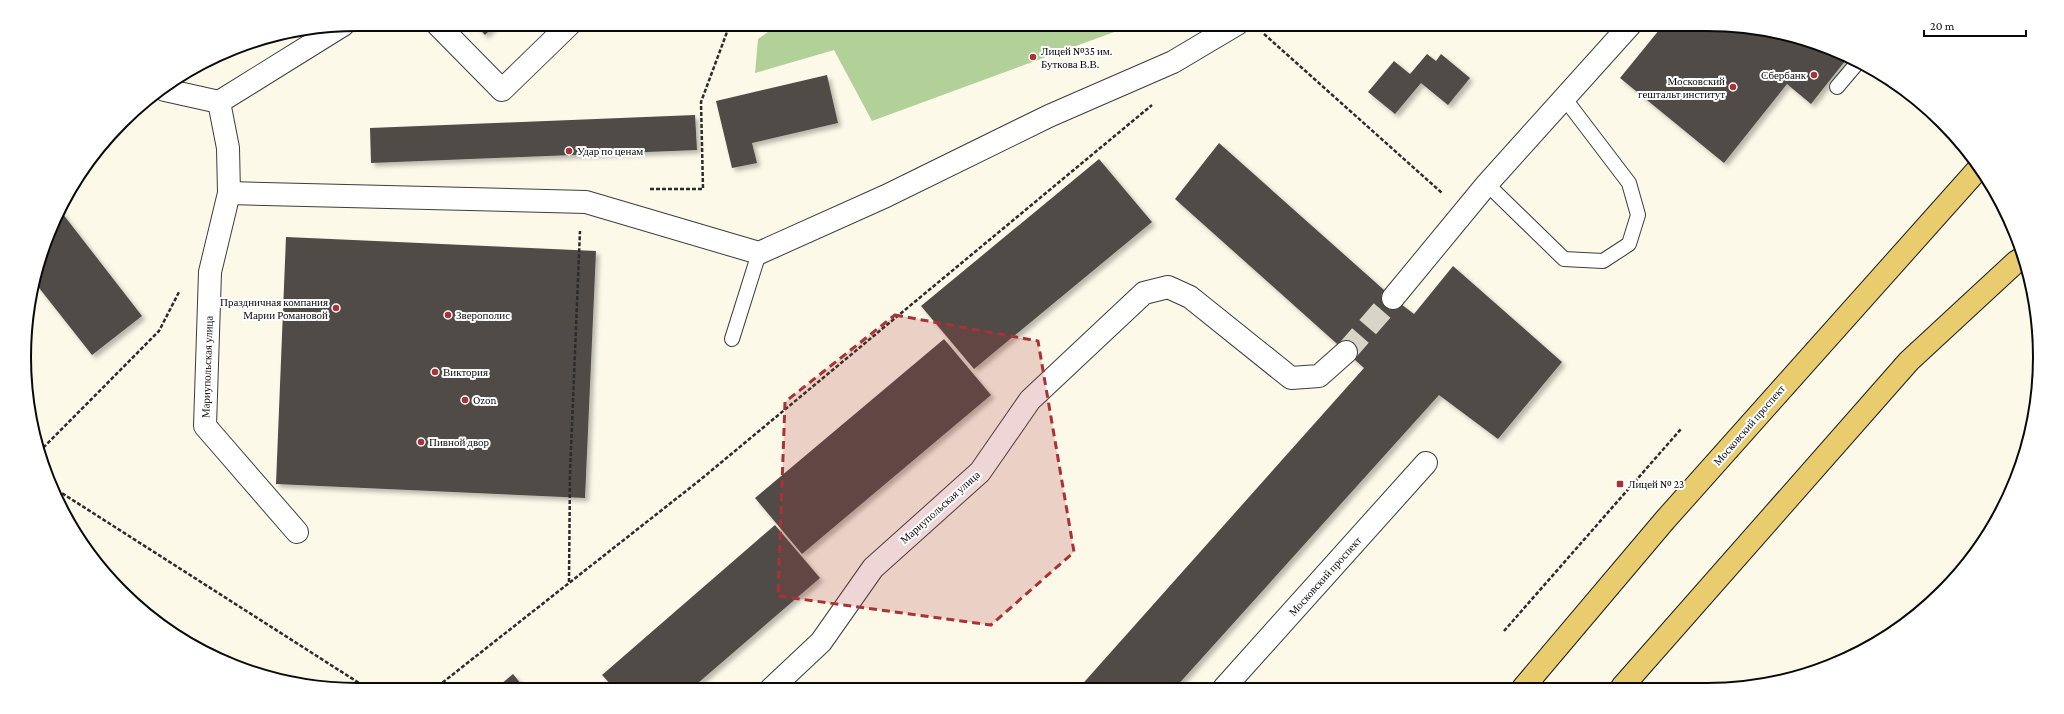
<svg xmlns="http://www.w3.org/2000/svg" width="2064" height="714" font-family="'Crimson Pro',serif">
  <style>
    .forest { fill: #b1d199 }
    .building { fill: #514b47; filter: url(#shadow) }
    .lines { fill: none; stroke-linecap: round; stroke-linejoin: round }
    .street-tunnel { stroke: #d8d5c8; stroke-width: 22; stroke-dasharray: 22 11; stroke-linecap: butt }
    .lane-casing { stroke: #3d3d3d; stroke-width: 16 }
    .street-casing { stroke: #3d3d3d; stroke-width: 24 }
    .primary-casing { stroke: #1b1b1b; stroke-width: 24 }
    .path { stroke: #2c2c2c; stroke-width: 2.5; stroke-dasharray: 4 2; stroke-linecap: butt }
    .lane { stroke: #fff; stroke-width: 14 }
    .street { stroke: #fff; stroke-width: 22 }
    .primary { stroke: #e8cc6d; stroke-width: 22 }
    .marked { fill: #a83337; fill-opacity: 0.2; stroke: #a83337; stroke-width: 3; stroke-dasharray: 8 5; stroke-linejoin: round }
    .poi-dot { fill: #a83337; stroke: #fff; stroke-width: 1.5 }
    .labels { text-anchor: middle; stroke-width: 4; stroke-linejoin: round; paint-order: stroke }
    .poi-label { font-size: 11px; fill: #0a0a0a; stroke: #fff; text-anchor: start }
    .street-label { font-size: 11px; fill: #0a0a0a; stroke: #fff }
    .rim { fill: none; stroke: #0a0a0a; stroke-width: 2 }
  </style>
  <defs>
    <filter id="shadow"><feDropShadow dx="3.5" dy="3.5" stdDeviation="2" flood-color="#0004"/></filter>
  </defs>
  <rect width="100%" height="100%" fill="#fcf9e9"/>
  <path class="forest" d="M 779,24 L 1136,24 L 872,121 L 834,50 L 755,73 L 758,39 Z"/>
  <g class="building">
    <path d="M 475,24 L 496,24 L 485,35 Z"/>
    <path d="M 1664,24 L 1707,24 L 1793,35 L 1849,56 L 1811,104 L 1787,84 L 1724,163 L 1620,78 Z"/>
    <path d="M 1427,54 L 1436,61 L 1441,54 L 1470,78 L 1448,105 L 1421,83 L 1395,114 L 1368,92 L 1394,61 L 1410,74 Z"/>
    <path d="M 827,75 L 838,123 L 752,143 L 757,163 L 732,168 L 716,101 Z"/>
    <path d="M 695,115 L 697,150 L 371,163 L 370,128 Z"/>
    <path d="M 1219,143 L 1393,298 L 1414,314 L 1453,266 L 1562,362 L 1498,439 L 1439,395 L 1175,688 L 1078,689 L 1364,368 L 1175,199 Z"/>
    <path d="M 1099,159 L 1152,222 L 974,369 L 921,306 Z"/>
    <path d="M 59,209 L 142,316 L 92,355 L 36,284 Z"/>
    <path d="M 286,237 L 596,251 L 585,498 L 276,484 Z"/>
    <path d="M 944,339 L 991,395 L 802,554 L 755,498 Z"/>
    <path d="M 775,525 L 820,578 L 691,689 L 615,689 L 602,675 Z"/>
    <path d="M 513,674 L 526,690 L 494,690 Z"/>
  </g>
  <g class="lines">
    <path class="street-tunnel" d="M 1346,352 L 1393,298"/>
    <g class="lane-casing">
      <g id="lane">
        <path d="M 1837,87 L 1859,61"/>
        <path d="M 1487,184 L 1564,259 L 1603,261 L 1629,244 L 1638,215 L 1629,183 L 1565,99"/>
        <path d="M 732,339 L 759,253"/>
      </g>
    </g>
    <g class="street-casing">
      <g id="street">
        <path d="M 437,24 L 502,90 L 570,24"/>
        <path d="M 165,90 L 219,102 L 228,148 L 229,193 L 210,272 L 205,426 L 297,532"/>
        <path d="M 219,102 L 343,25"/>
        <path d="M 229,193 L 586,202 L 759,253 L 886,196 L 1049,116 L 1173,62 L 1237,24"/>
        <path d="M 1393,298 L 1487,184 L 1631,24"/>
        <path d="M 1224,688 L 1426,463"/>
        <path d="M 771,689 L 821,642 L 873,568 L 980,472 L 1030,400 L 1144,293 L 1168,287 L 1190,297 L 1291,378 L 1319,376 L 1346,352"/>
      </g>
    </g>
    <g class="primary-casing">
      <g id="primary">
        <path d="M 1622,687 L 1909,361 L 2016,262 L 2024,257"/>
        <path d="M 1523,688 L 1665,520 L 1979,168"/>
      </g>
    </g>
    <g class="path">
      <path d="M 1264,34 L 1442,193"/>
      <path d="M 650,189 L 703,189 L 701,102 L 730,24"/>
      <path d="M 39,452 L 159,331 L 179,292"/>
      <path d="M 57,490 L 370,690"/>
      <path d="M 569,582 L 570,473 L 580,231"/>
      <path d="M 1504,631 L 1681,429"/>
      <path d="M 433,690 L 700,480 L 1152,105"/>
    </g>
    <use href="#lane" class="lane"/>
    <use href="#street" class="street"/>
    <use href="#primary" class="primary"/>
  </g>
  <path class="marked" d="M 895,315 L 1038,341 L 1074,552 L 991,625 L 778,596 L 785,402 Z"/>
  <g class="poi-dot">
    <circle cx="1033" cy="57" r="4"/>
    <circle cx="1814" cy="75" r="4"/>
    <circle cx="1733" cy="87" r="4"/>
    <circle cx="569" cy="151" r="4"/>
    <circle cx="336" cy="308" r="4"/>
    <circle cx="448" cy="315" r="4"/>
    <circle cx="435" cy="372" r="4"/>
    <circle cx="465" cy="400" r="4"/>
    <circle cx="421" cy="442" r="4"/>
    <rect x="1616" y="480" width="8" height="8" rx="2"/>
  </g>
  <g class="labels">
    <g class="poi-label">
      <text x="1041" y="55">Лицей №35 им.<tspan x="1041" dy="13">Буткова В.В.</tspan></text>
      <text x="1806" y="79" text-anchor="end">Сбербанк</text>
      <text x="1725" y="85" text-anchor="end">Московский<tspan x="1725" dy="13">гештальт институт</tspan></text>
      <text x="577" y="155">Удар по ценам</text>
      <text x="328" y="306" text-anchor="end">Праздничная компания<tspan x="328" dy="13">Марии Романовой</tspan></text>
      <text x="456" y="319">Зверополис</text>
      <text x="443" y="376">Виктория</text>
      <text x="473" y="404">Ozon</text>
      <text x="429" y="446">Пивной двор</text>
      <text x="1628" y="488">Лицей № 23</text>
    </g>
    <g class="street-label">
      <text transform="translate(207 367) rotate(-88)" y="4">Мариупольская улица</text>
      <text transform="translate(1749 425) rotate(-49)" y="4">Московский проспект</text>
      <text transform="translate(940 507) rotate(-42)" y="4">Мариупольская улица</text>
      <text transform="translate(1325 576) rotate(-48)" y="4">Московский проспект</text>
    </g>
  </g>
  <path d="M0 0H2064V714H0ZM357 31H1707A326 326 0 0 1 2033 357V357A326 326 0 0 1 1707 683H357A326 326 0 0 1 31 357V357A326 326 0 0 1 357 31Z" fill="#fff" fill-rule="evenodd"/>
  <path class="rim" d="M357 31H1707A326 326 0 0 1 2033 357V357A326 326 0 0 1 1707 683H357A326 326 0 0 1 31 357V357A326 326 0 0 1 357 31Z"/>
  <path d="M1924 30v6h102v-6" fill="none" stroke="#0a0a0a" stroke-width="2"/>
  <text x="1930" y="30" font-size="12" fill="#0a0a0a" stroke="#ffffff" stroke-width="3" paint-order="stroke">20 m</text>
</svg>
